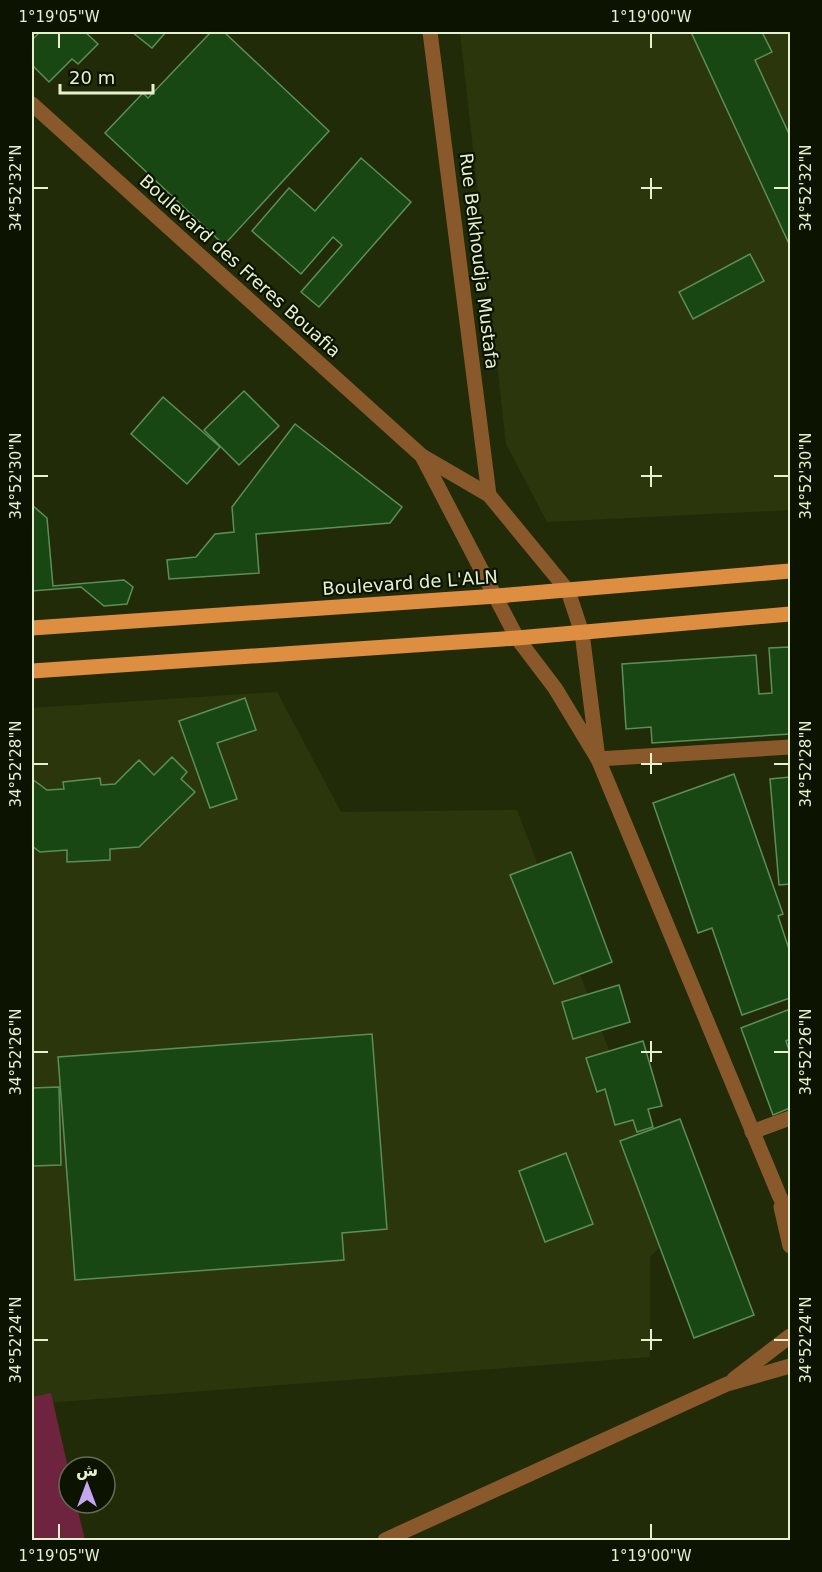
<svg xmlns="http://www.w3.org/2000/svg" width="822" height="1572" font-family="'DejaVu Sans','Noto Naskh Arabic',sans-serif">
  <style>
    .built { fill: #2c360d }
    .green { fill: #6e243e }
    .building { fill: #184714; stroke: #5e8e58; stroke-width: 1.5 }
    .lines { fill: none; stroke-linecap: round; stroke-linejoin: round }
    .street { stroke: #89592b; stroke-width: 15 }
    .primary { stroke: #dd8e41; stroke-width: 15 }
    .ticks { fill: none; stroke: #e5f1ce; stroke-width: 2 }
    .labels { text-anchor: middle; stroke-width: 4.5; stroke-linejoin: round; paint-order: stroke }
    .street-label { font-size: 18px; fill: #e5f1ce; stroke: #0c1300 }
    .neatline { fill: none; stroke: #e5f1ce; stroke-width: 2 }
    .ticks-label { font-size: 15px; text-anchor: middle; fill: #e5f1ce }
  </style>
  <rect width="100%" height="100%" fill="#222b07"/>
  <g class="built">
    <path d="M 460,32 L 790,32 L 790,510 L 547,522 L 506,444 Z"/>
    <path d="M 277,692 L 341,812 L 517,810 L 678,1230 L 650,1257 L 650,1357 L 32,1404 L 32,708 Z"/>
  </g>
  <path class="green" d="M 51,1393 L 69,1472 L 69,1503 L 76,1503 L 85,1540 L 32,1540 L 32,1397 Z"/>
  <g class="building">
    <path d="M 40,32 L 85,32 L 98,44 L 78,64 L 72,59 L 49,82 L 32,65 L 32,40 Z"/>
    <path d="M 132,32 L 166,32 L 152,48 Z"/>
    <path d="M 211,32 L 224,32 L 329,131 L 224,245 L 105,133 L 143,93 L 148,98 Z"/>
    <path d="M 691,32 L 762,32 L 772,52 L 755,60 L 790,136 L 790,246 Z"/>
    <path d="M 361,158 L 411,202 L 319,307 L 301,292 L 342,245 L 333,237 L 301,274 L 252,231 L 289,188 L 315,211 Z"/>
    <path d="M 750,254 L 764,281 L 693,319 L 679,292 Z"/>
    <path d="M 244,391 L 279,426 L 239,465 L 204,430 Z"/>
    <path d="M 163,397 L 220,447 L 187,484 L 131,434 Z"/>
    <path d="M 295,424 L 402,507 L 390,523 L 256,534 L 259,573 L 169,579 L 167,560 L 196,557 L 215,534 L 234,532 L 232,507 Z"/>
    <path d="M 32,505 L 47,518 L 53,586 L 124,580 L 133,587 L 127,604 L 104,606 L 81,587 L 32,591 Z"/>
    <path d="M 790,647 L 790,734 L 652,743 L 651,727 L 626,729 L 622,664 L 756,655 L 759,694 L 772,693 L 769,648 Z"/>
    <path d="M 245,698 L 256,730 L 217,743 L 237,799 L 210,808 L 179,721 Z"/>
    <path d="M 172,757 L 187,772 L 181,779 L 195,792 L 139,847 L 110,849 L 110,860 L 67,862 L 67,850 L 40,852 L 32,846 L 32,779 L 47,790 L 64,789 L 63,782 L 100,778 L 101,785 L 115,784 L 139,760 L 154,775 Z"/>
    <path d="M 734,774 L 783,914 L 778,916 L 790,952 L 790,998 L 742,1015 L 712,928 L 698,933 L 653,803 Z"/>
    <path d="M 790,777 L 790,884 L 779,885 L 770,779 Z"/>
    <path d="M 571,852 L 612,962 L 554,984 L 510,875 Z"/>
    <path d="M 619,985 L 630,1022 L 573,1039 L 562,1002 Z"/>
    <path d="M 790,1009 L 790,1039 L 786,1041 L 790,1053 L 790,1108 L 773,1115 L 741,1028 Z"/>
    <path d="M 372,1034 L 387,1229 L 342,1233 L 344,1260 L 75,1280 L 58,1057 Z"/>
    <path d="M 643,1041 L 662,1106 L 648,1109 L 653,1127 L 637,1132 L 633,1120 L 615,1125 L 605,1089 L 597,1092 L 586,1058 Z"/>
    <path d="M 59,1087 L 61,1165 L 32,1166 L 32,1088 Z"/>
    <path d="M 680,1119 L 754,1315 L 694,1338 L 620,1141 Z"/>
    <path d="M 566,1153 L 593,1224 L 545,1242 L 519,1171 Z"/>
  </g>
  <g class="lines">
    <g class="street">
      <path d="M 430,32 L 489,495"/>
      <path d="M 32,104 L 422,456 L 489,495 L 568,591 L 582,633 L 598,759"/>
      <path d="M 422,456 L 517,638 L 555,688 L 598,759 L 779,1195 L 790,1218"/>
      <path d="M 598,759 L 790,747"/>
      <path d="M 752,1132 L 790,1118"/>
      <path d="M 781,1207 L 790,1246"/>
      <path d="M 734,1379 L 790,1336"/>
      <path d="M 385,1540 L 727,1384 L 790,1366"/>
    </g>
    <g class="primary">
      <path d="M 32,628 L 497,596 L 790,571"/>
      <path d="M 32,671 L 517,638 L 790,614"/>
    </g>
  </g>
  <path class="ticks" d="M 59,33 L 59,48M 651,33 L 651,48M 651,178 L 651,199M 33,188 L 48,188M 641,188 L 662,188M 774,188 L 789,188M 651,466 L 651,487M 33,476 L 48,476M 641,476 L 662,476M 774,476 L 789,476M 651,753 L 651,774M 33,764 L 48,764M 641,764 L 662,764M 774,764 L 789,764M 651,1041 L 651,1062M 33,1052 L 48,1052M 641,1052 L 662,1052M 774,1052 L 789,1052M 651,1329 L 651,1350M 33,1340 L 48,1340M 641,1340 L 662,1340M 774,1340 L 789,1340M 59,1524 L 59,1539M 651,1524 L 651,1539"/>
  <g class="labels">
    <g class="street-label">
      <text transform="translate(479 261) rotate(83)" y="6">Rue Belkhoudja Mustafa</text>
      <text transform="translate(240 266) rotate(42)" y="6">Boulevard des Freres Bouafia</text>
      <text transform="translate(410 583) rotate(-4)" y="6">Boulevard de L'ALN</text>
    </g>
  </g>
  <rect width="822" height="1572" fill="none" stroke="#0c1300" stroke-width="66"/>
  <g transform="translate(87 1485)"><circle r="28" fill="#0c1300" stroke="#636c52" stroke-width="1.5"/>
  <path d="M0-4.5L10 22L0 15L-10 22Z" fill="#c4a7f1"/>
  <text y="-9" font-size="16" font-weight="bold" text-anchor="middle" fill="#e5f1ce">ش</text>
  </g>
  <path d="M60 84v9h93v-9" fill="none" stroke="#e5f1ce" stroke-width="3"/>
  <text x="69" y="84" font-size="18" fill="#e5f1ce" stroke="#0c1300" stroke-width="4.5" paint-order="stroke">20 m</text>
  <rect x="33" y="33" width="756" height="1506" class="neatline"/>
  <g class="ticks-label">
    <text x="59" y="22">1°19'05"W</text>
    <text x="651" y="22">1°19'00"W</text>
    <text transform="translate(16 188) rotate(-90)" y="5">34°52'32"N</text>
    <text transform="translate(806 188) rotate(-90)" y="5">34°52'32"N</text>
    <text transform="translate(16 476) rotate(-90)" y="5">34°52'30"N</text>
    <text transform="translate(806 476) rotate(-90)" y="5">34°52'30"N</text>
    <text transform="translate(16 764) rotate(-90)" y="5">34°52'28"N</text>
    <text transform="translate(806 764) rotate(-90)" y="5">34°52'28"N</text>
    <text transform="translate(16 1052) rotate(-90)" y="5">34°52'26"N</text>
    <text transform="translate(806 1052) rotate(-90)" y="5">34°52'26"N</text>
    <text transform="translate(16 1340) rotate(-90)" y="5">34°52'24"N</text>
    <text transform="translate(806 1340) rotate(-90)" y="5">34°52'24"N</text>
    <text x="59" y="1561">1°19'05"W</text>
    <text x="651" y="1561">1°19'00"W</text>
  </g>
</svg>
